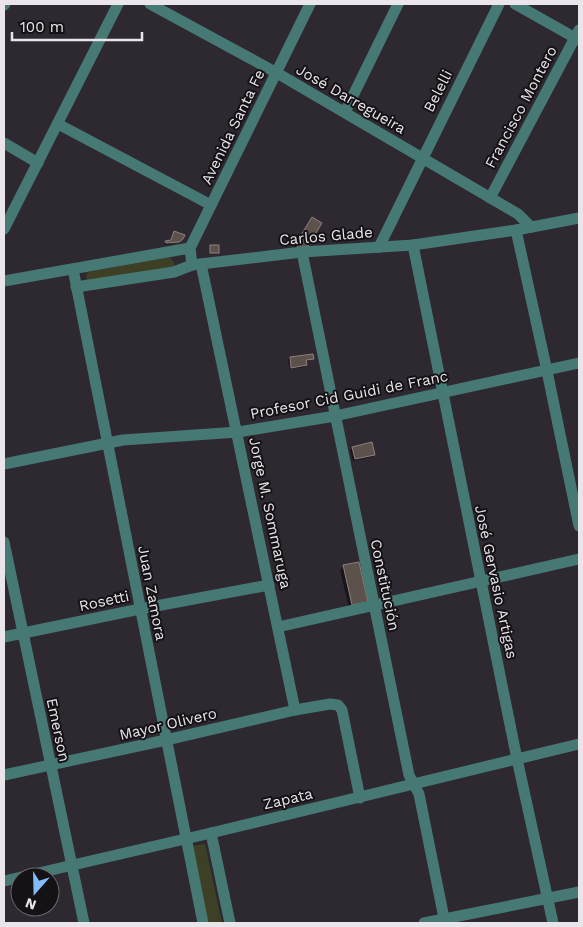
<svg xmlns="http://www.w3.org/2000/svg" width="583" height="927" font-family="'Work Sans',sans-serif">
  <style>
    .green { fill: #3e4026 }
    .shadow { fill: #0007 }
    .building { fill: #5d514c; stroke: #8f817c }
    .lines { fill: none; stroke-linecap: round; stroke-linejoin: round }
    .minor { stroke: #477974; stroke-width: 11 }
    .labels { text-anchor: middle; stroke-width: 4; stroke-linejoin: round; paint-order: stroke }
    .street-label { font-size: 15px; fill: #e9e5eb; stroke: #151216 }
  </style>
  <rect width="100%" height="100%" fill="#2e2831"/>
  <g class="green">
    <path d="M 169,257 L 174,262 L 174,268 L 87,281 L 86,275 L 88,272 Z"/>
    <path d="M 205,844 L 222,923 L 208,923 L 191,846 Z"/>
  </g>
  <g class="shadow">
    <path d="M 312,218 L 321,224 L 294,250 L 295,244 Z"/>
    <path d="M 174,232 L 179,241 L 175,243 L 164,245 L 166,242 L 170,241 Z"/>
    <path d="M 290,358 L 312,359 L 305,362 L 306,365 L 304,367 L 290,369 L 288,360 Z"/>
    <path d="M 353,448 L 374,455 L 372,457 L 353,461 L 350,450 Z"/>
    <path d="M 344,566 L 367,601 L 349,608 L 340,570 Z"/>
    <path d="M 388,581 L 390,591 L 381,594 L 379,584 Z"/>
  </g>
  <g class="building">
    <path d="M 312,217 L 322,223 L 308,246 L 297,248 L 298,240 Z"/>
    <path d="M 174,231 L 185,235 L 183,239 L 179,242 L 166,243 L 165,241 L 171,240 Z"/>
    <rect x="210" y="245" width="9" height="8"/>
    <path d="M 313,354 L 314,359 L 306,360 L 307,365 L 291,368 L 290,357 Z"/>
    <path d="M 372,442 L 375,455 L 355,459 L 352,447 Z"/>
    <path d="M 359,562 L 368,602 L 352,605 L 343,565 Z"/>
    <path d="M 389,580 L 391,591 L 383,593 L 381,581 Z"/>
  </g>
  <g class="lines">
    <g class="minor">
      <path d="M 150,4 L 277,73 L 518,214 L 531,227"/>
      <path d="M 515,4 L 579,40"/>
      <path d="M 4,5 L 5,4"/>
      <path d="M 345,112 L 398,4"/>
      <path d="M 58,124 L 211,205"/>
      <path d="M 4,143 L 38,163"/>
      <path d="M 490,198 L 579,30"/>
      <path d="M 4,229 L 118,4"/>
      <path d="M 516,230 L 547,371 L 579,526"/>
      <path d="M 413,245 L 517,759 L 553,923"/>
      <path d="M 379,247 L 499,4"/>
      <path d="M 302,252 L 409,775 L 419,794 L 445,923"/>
      <path d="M 201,264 L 295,710"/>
      <path d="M 192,265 L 190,248 L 310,4"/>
      <path d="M 73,269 L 203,923"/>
      <path d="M 4,281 L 190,248"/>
      <path d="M 76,287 L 174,272 L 192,265 L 302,252 L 413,245 L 516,230 L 579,218"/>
      <path d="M 4,464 L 123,440 L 238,432 L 335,416 L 579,363"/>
      <path d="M 4,542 L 84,923"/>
      <path d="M 278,627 L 579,559"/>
      <path d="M 4,637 L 140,609 L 269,585"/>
      <path d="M 4,775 L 166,740 L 295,710 L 330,704 L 338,705 L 342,710 L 360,798"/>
      <path d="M 211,833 L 230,923"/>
      <path d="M 4,881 L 211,833 L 579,744"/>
      <path d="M 424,923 L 579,892"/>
    </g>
  </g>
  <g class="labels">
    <g class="street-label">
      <text transform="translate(438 91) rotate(-63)" y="5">Belelli</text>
      <text transform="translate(351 99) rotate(30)" y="5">José Darregueira</text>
      <text transform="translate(521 107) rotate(-62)" y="5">Francisco Montero</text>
      <text transform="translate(233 127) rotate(-64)" y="5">Avenida Santa Fe</text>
      <text transform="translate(326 236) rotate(-5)" y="5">Carlos Glade</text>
      <text transform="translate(349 395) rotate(-11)" y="5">Profesor Cid Guidi de Franc</text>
      <text transform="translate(270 513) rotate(78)" y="5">Jorge M. Sommaruga</text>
      <text transform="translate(496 582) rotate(78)" y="5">José Gervasio Artigas</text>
      <text transform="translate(385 585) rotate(78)" y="5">Constitución</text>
      <text transform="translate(152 593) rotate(79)" y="5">Juan Zamora</text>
      <text transform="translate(104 601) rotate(-12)" y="5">Rosetti</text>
      <text transform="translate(168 724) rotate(-13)" y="5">Mayor Olivero</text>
      <text transform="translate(58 730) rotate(78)" y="5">Emerson</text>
      <text transform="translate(288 799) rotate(-13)" y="5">Zapata</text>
    </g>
  </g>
  <rect width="583" height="927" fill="none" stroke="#e9e5eb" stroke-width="10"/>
  <g transform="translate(35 892) rotate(200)"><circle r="24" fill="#151216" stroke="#6a666b"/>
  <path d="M0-4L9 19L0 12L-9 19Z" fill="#82bcfa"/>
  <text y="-8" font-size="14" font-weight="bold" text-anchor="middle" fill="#e9e5eb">N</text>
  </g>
  <path d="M12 32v8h130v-8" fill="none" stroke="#e9e5eb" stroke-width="2.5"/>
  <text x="20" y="32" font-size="15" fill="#e9e5eb" stroke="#151216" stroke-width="4" paint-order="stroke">100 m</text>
</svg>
